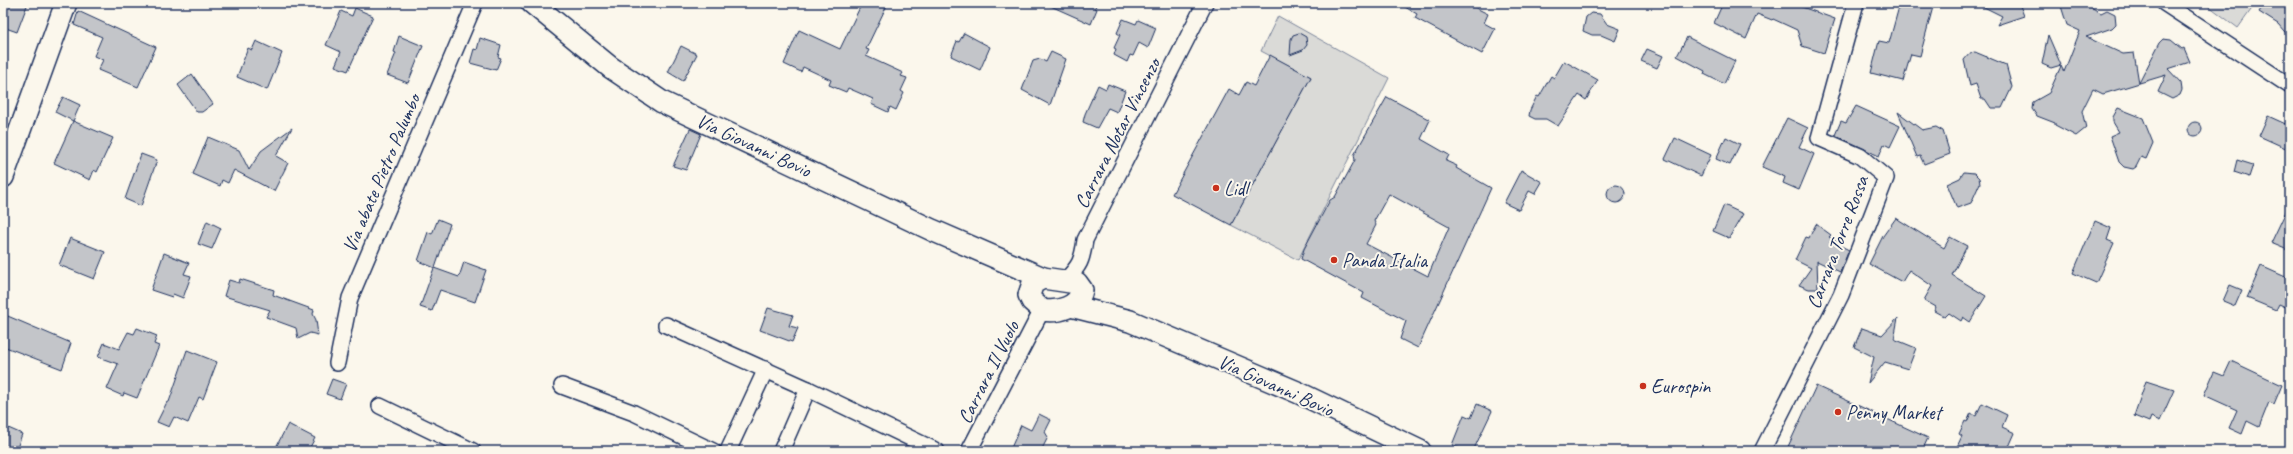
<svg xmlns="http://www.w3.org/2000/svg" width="2293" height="454" font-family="Caveat,sans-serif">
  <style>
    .green { fill: #dadad7; stroke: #7a849a }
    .building { fill: #c3c5c9; stroke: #1b2f5e; fill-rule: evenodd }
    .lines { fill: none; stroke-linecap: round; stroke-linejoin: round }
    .minor-casing { stroke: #1b2f5e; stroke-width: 18 }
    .secondary-casing { stroke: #1b2f5e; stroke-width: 24 }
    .minor { stroke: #fbf7ec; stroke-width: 15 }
    .secondary { stroke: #fbf7ec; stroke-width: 21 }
    .poi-dot { fill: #c8321e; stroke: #fbf7ec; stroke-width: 1.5 }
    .labels { text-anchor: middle; stroke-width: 4; stroke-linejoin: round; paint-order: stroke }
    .street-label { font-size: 20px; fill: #1b2f5e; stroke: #fbf7ec }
    .poi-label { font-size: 20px; fill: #1b2f5e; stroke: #fbf7ec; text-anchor: start }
  </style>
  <rect width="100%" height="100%" fill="#fbf7ec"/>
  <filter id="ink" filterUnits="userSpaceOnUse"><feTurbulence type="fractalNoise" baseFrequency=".025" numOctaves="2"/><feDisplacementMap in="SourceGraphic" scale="8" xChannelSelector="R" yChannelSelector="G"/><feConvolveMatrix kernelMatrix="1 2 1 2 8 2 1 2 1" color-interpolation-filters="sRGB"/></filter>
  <g filter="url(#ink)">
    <g class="green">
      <path d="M 2205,3 L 2256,3 L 2238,28 Z"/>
      <path d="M 1278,16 L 1389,78 L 1298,260 L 1231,225 L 1311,77 L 1261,51 Z"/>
    </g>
    <g class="building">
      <path d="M 3,3 L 28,3 L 17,32 L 3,27 Z"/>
      <path d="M 862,3 L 888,3 L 866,49 L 869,50 L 866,56 L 903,73 L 901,76 L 907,78 L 901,91 L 904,93 L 896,110 L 890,107 L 888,112 L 871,104 L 873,99 L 848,88 L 846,92 L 829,85 L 831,80 L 803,67 L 801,72 L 784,64 L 799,30 L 840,49 Z"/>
      <path d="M 1044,3 L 1097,3 L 1095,8 L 1097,9 L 1091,24 Z"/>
      <path d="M 1398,3 L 1466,3 L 1488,14 L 1484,23 L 1495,29 L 1482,54 L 1415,18 L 1417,14 Z"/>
      <path d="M 1723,3 L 1791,3 L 1835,19 L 1824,53 L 1802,46 L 1797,30 L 1773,19 L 1772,20 L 1757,14 L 1746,39 L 1714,23 Z"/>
      <path d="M 1900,3 L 1934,3 L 1920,56 L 1911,54 L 1903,81 L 1871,73 L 1879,41 L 1889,43 Z"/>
      <path d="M 1976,3 L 2019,3 L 2024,16 L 1997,25 L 2002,16 Z"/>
      <path d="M 2060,3 L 2084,3 L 2101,13 L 2107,10 L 2115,14 L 2116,24 L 2112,28 L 2086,37 L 2123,54 L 2134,53 L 2139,83 L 2160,42 L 2163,39 L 2171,40 L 2182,49 L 2184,48 L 2190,62 L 2168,69 L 2181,83 L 2182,90 L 2180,95 L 2172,99 L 2158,92 L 2166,75 L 2103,94 L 2093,89 L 2082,111 L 2086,128 L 2076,136 L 2055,125 L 2055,123 L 2037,116 L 2032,109 L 2033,102 L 2049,93 L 2061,66 L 2064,72 L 2080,31 L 2067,25 Z"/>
      <path d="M 2265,3 L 2290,3 L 2290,38 L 2278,24 L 2259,12 Z"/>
      <path d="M 355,8 L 373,16 L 348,71 L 335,66 L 341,52 L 326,45 L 341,11 L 352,16 Z"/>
      <path d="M 78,11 L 156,47 L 138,87 L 98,70 L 103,60 L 94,56 L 102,37 L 74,25 Z"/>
      <path d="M 1591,13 L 1600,14 L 1607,24 L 1620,29 L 1615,41 L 1601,35 L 1592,35 L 1583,31 L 1586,17 Z"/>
      <path d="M 1123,19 L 1136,24 L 1138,20 L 1156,28 L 1148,48 L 1139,43 L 1133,56 L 1130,55 L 1127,62 L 1114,55 L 1116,49 L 1114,48 L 1120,35 L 1117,33 Z"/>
      <path d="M 964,33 L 990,47 L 980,70 L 951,56 L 957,41 L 959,42 Z"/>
      <path d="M 1299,33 L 1306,37 L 1307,45 L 1303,50 L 1290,55 L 1291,39 L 1293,35 Z"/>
      <path d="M 2048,35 L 2061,65 L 2051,68 L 2042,64 Z"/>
      <path d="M 399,36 L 423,46 L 408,83 L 387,75 L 396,53 L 394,52 Z"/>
      <path d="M 1687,37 L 1735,61 L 1724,84 L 1704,74 L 1705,71 L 1677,56 Z"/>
      <path d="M 480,38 L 501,45 L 498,57 L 501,58 L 496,70 L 470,63 L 474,49 L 477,50 Z"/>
      <path d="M 256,41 L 282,53 L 267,90 L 237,77 L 248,48 L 252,50 Z"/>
      <path d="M 681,46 L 697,54 L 683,81 L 668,72 Z"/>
      <path d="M 1647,49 L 1663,56 L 1657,68 L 1641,61 Z"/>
      <path d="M 1051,52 L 1066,59 L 1050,105 L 1022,90 L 1033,61 L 1040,59 L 1046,62 Z"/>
      <path d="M 1975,52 L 2006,65 L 2012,87 L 2002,108 L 1991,108 L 1985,99 L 1981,99 L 1976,84 L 1970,86 L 1964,60 L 1970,53 Z"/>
      <path d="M 1270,55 L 1311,77 L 1231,225 L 1172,194 L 1229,89 L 1239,95 L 1246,82 L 1254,86 Z"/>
      <path d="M 1564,61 L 1598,80 L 1586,100 L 1579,95 L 1558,126 L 1546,119 L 1535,119 L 1529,116 L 1530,110 L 1537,96 L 1539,97 L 1551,76 L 1554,78 Z"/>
      <path d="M 192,74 L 213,104 L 202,112 L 197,112 L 178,85 Z"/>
      <path d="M 1108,84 L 1125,91 L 1117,112 L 1108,108 L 1097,128 L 1083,122 L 1085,114 L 1098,85 L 1106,89 Z"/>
      <path d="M 63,97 L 80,105 L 73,121 L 55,112 Z"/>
      <path d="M 1387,97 L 1430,120 L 1421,139 L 1449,155 L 1446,161 L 1457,166 L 1456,168 L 1491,188 L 1418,348 L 1400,339 L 1406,321 L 1362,298 L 1364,293 L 1301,259 L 1304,249 L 1330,200 L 1335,197 L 1355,160 L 1354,155 ZM 1389,194 L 1449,227 L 1428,276 L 1366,244 L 1376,225 L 1374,221 Z"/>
      <path d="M 1856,106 L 1900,126 L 1890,147 L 1884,144 L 1879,156 L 1835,135 L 1841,121 L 1846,123 Z"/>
      <path d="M 2118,108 L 2143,118 L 2153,143 L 2146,159 L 2141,157 L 2136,167 L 2133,169 L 2124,167 L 2119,162 L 2110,136 L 2119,132 L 2113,122 L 2113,117 Z"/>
      <path d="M 1898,112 L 1922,130 L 1936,127 L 1943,131 L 1950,154 L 1924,164 L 1920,156 L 1917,157 Z"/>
      <path d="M 2268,116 L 2290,126 L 2290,150 L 2259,136 Z"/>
      <path d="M 1787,118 L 1808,128 L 1799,147 L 1814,154 L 1799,190 L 1783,183 L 1785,177 L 1762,167 Z"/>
      <path d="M 73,121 L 113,138 L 97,172 L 94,170 L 90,180 L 54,163 Z"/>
      <circle cx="2195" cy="129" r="7"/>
      <path d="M 292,128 L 276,156 L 288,163 L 274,191 L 234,170 L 228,183 L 222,180 L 220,186 L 193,174 L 208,137 L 239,150 L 249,170 L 261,151 Z"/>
      <path d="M 690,129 L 701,134 L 686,170 L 673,166 Z"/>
      <path d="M 1726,137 L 1740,144 L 1730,165 L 1716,159 Z"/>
      <path d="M 1675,138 L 1711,155 L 1701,176 L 1665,159 Z"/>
      <path d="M 141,154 L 157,160 L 141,206 L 125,199 Z"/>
      <path d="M 2237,160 L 2253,165 L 2249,177 L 2234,172 Z"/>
      <path d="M 1521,170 L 1542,182 L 1535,194 L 1529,191 L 1519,210 L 1504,203 Z"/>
      <path d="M 1964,172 L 1974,173 L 1979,178 L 1980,183 L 1971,203 L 1957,208 L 1947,184 L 1960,178 Z"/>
      <circle cx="1616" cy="194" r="9"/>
      <path d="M 2290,203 L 2290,251 L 2271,243 Z"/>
      <path d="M 1724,205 L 1743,214 L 1729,238 L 1713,231 Z"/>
      <path d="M 1896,218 L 1944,248 L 1950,237 L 1967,246 L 1952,275 L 1986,296 L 1970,322 L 1963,317 L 1961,321 L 1949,313 L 1945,317 L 1934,311 L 1936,307 L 1924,300 L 1932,286 L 1909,270 L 1902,282 L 1869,264 L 1883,236 Z"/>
      <path d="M 438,219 L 450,224 L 435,268 L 418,261 L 428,232 L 432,234 Z"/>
      <path d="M 207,221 L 221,228 L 212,249 L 198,244 Z"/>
      <path d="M 2095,221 L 2111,228 L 2107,240 L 2114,243 L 2096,283 L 2073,273 Z"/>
      <path d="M 1816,224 L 1831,235 L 1829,237 L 1840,243 L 1839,245 L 1849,250 L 1840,272 L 1817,261 L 1818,289 L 1809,289 L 1799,285 L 1811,268 L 1795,260 L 1806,237 L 1809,238 Z"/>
      <path d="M 70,238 L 105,252 L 94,279 L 59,265 Z"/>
      <path d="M 164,253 L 189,263 L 184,274 L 191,276 L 183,298 L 173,294 L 172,297 L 151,290 Z"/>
      <path d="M 464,262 L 486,270 L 475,302 L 440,290 L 432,311 L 420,307 L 434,268 L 459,277 Z"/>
      <path d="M 2261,266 L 2290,279 L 2290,309 L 2279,304 L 2276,310 L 2247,298 Z"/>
      <path d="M 240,279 L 274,290 L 273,295 L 314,310 L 313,314 L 316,320 L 318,335 L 310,333 L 298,339 L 296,328 L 266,317 L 270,310 L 224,296 L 229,280 L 239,283 Z"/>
      <path d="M 2230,285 L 2242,290 L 2235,306 L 2223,301 Z"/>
      <path d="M 768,308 L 793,315 L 789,326 L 798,328 L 792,342 L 760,330 Z"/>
      <path d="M 3,314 L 71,343 L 62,369 L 3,346 Z"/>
      <path d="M 1898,318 L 1894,339 L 1916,348 L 1908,369 L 1885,362 L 1868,383 L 1874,357 L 1854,347 L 1862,328 L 1882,335 Z"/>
      <path d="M 137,328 L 157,336 L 154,344 L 159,346 L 137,398 L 124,393 L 123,396 L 107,389 L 118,364 L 98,357 L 104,343 L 119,349 L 128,332 L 134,334 Z"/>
      <path d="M 187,350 L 217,362 L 203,399 L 199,397 L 188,423 L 174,417 L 169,427 L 157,422 L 167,402 L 169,402 Z"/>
      <path d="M 2231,361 L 2282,385 L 2274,404 L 2269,402 L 2259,427 L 2247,421 L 2242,434 L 2229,428 L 2237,410 L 2204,395 L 2214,372 L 2224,376 Z"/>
      <path d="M 332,379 L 346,384 L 340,399 L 326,394 Z"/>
      <path d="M 2146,381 L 2174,390 L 2160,421 L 2151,417 L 2149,422 L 2134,416 Z"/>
      <path d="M 1816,386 L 1928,438 L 1922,451 L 1786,451 Z"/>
      <path d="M 1982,403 L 2007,415 L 2002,427 L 2015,433 L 2007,451 L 1955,451 L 1962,436 L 1959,434 L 1965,421 L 1967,422 L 1971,413 L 1976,416 Z"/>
      <path d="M 1477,404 L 1492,411 L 1473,451 L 1465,451 L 1452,445 L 1464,415 L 1471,418 Z"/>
      <path d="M 1039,414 L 1051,420 L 1045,432 L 1048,437 L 1041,451 L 1018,451 L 1011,448 L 1021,425 L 1031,430 Z"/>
      <path d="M 288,424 L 315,438 L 308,451 L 274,451 Z"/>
      <path d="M 6,427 L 22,434 L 16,451 L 3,451 L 3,435 Z"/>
    </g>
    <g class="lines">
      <g class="minor-casing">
        <g id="minor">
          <path d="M 2164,3 L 2290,86"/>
          <path d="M 1066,280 C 1080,265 1082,261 1085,240 L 1205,3"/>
          <path d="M 666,325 L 808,389 L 937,451"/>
          <path d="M 337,363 L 350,298 L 475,3"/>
          <path d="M 562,386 L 634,413 L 713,451"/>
          <path d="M 380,406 L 473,451"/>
          <path d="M 728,451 L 766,369"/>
          <path d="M 781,451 L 808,389"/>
          <path d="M 969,451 L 1042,310"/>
          <path d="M 1762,451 L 1841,295 L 1886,178 L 1860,156 L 1819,138 L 1856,3"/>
        </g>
      </g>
      <g class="secondary-casing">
        <g id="secondary">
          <path d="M 532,3 L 610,67 L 662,102 L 932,230 L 1043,278"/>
          <path d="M 3,177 L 66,3"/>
          <path d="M 1043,278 L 1077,283 L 1082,290 C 1079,307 1058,313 1042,310 L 1032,301 L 1029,295 L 1033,283 Z"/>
          <path d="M 1071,306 L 1130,321 L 1297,392 L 1420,451"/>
        </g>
      </g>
      <use href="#minor" class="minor"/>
      <use href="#secondary" class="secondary"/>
    </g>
  </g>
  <g class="poi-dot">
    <circle cx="1216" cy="188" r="4"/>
    <circle cx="1334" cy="260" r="4"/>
    <circle cx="1643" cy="386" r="4"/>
    <circle cx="1838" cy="412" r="4"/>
  </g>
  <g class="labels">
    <g class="street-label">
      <text transform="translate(1117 133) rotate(-63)" y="7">Carrara Notar Vincenzo</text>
      <text transform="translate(754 145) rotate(25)" y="7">Via Giovanni Bovio</text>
      <text transform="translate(381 173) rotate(-67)" y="7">Via abate Pietro Palumbo</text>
      <text transform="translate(1837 242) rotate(-69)" y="7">Carrara Torre Rossa</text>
      <text transform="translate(988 372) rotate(-63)" y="7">Carrara Il Vuolo</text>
      <text transform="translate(1276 385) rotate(24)" y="7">Via Giovanni Bovio</text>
    </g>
    <g class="poi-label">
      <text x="1224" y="195">Lidl</text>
      <text x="1342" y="267">Panda Italia</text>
      <text x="1651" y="393">Eurospin</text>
      <text x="1846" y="419">Penny Market</text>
    </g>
  </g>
  <rect width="2293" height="454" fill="none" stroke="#fbf7ec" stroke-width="16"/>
  <rect x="8" y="8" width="2277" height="438" fill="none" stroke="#1b2f5e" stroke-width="1.5" filter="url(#ink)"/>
</svg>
